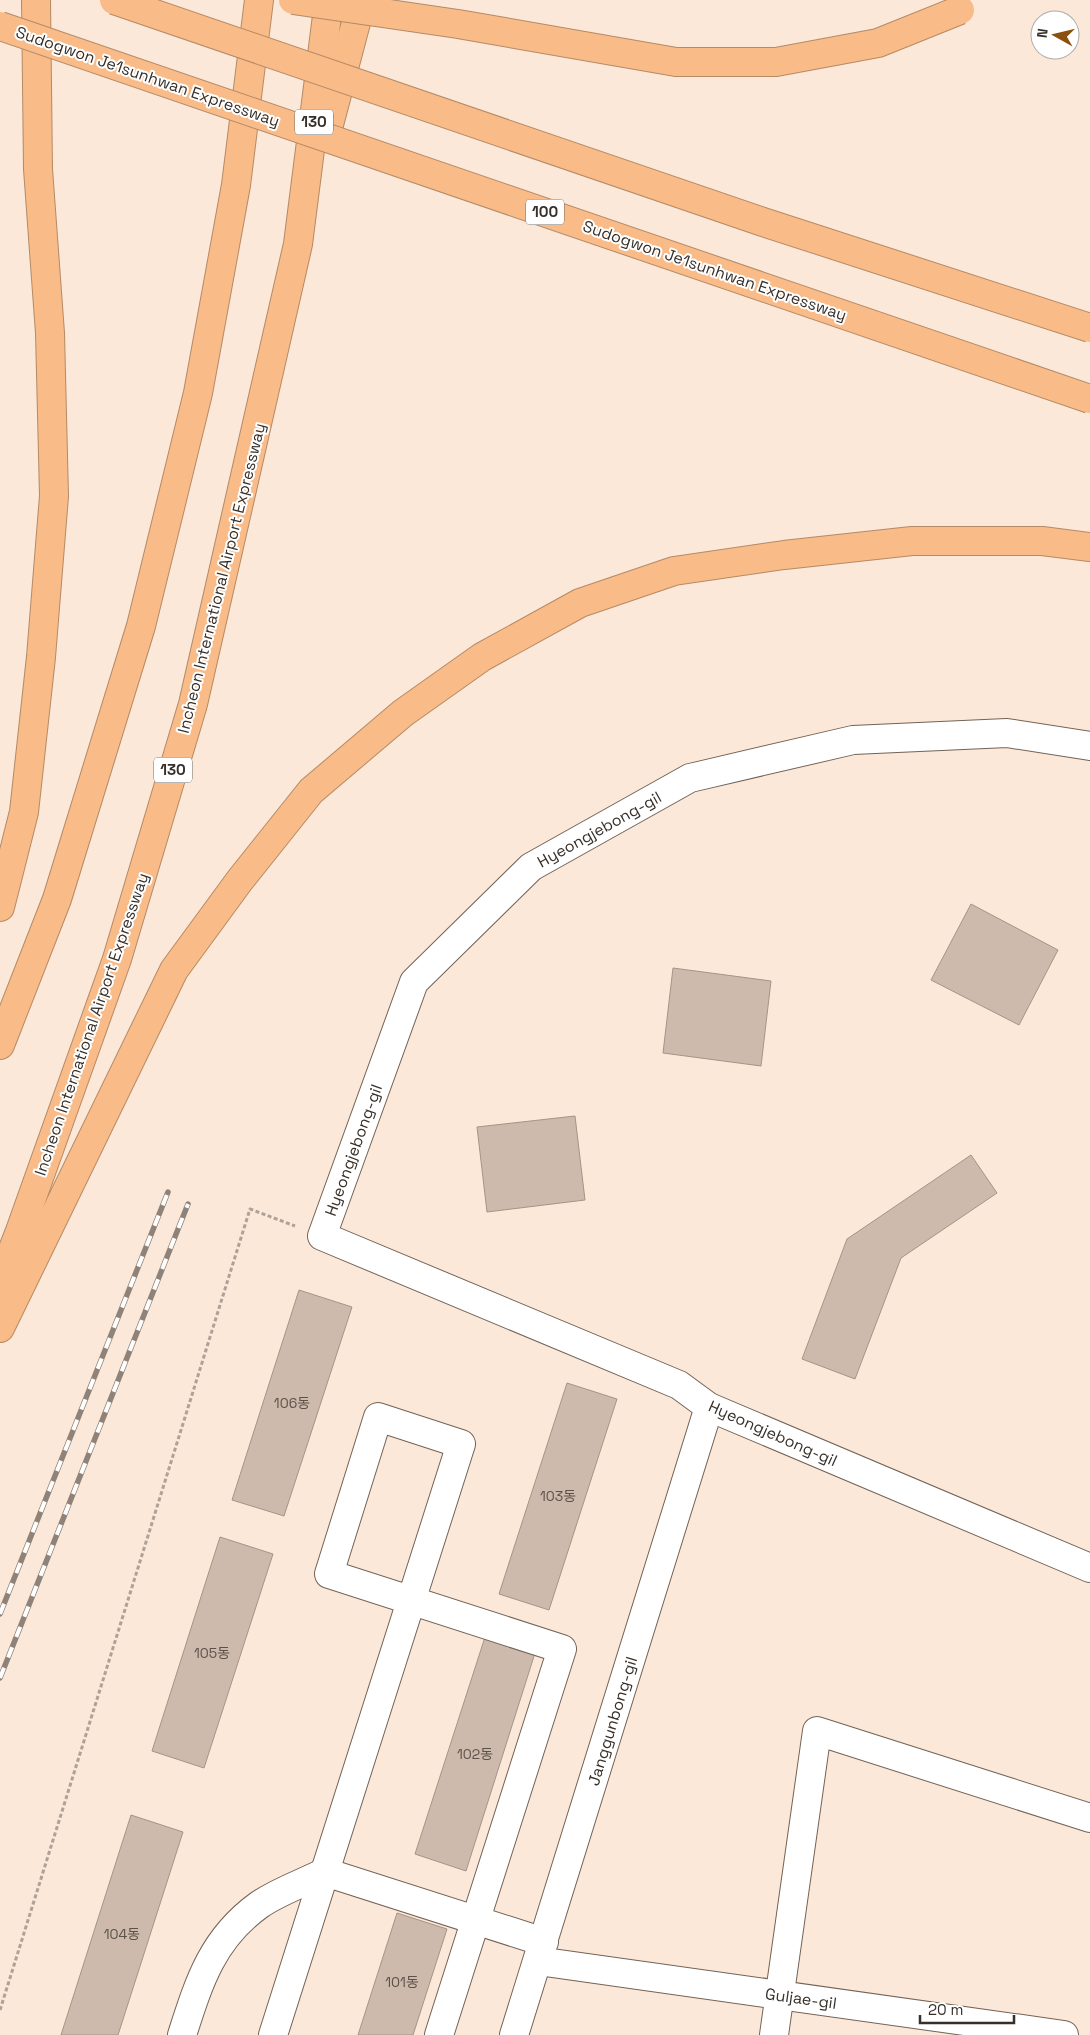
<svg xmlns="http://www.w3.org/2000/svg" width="1090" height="2035" font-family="'Space Grotesk','Noto Sans KR',sans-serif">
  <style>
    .building { fill: #cdbaac; stroke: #a59485 }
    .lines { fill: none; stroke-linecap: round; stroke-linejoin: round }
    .minor-casing { stroke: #736356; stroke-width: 30 }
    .highway-casing { stroke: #b58a66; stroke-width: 30 }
    .path { stroke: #b0a196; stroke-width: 3; stroke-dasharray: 4 2.5; stroke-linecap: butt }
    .minor { stroke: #fff; stroke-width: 28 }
    .highway { stroke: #f9bb87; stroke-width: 28 }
    .rail-casing { stroke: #8f8379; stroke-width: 5.5 }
    .rail { stroke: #fff; stroke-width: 4; stroke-dasharray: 11; stroke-linecap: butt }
    .highway-bridge-casing { stroke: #b58a66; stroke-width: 30; stroke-linecap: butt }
    .highway-bridge { stroke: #f9bb87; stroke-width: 28 }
    .labels { text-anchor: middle; stroke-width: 4; stroke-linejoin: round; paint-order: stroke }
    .number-label { font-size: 14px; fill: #5c524a }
    .shield { fill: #fff; stroke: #736e6a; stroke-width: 1 }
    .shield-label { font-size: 15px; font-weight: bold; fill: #37302a }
    .street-label { font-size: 16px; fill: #37302a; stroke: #fff }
  </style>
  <rect width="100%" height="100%" fill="#fbe8d9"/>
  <g class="building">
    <path d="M 971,904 L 1058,950 L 1019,1025 L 931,980 Z"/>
    <path d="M 673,968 L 771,981 L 761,1066 L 663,1053 Z"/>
    <path d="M 575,1116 L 585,1200 L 487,1212 L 477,1127 Z"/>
    <path d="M 971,1155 L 997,1193 L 901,1258 L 855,1379 L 802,1359 L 847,1239 Z"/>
    <path d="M 299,1290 L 352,1307 L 284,1516 L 232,1500 Z"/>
    <path d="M 567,1383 L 617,1399 L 549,1610 L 499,1594 Z"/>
    <path d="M 220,1537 L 273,1554 L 204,1768 L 152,1751 Z"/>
    <path d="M 485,1637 L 535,1653 L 466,1871 L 415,1854 Z"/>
    <path d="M 131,1815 L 183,1832 L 118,2035 L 61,2035 Z"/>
    <path d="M 397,1913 L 447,1929 L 413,2035 L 358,2035 Z"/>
  </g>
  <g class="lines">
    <g class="minor-casing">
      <g id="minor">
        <path d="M 1090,746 L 1007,733 L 853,740 L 690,778 L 531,867 L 414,982 L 322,1236 L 679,1385 L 709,1407 L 1090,1568"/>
        <path d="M 538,1961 L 1064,2035"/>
        <path d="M 182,2035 C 199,1982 212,1939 259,1905 C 279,1891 304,1883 325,1872 L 544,1942"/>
        <path d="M 273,2035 C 336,1838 398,1641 461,1444 L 378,1417 L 329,1574 L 562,1649 L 439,2035"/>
        <path d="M 514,2035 L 709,1407"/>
        <path d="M 774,2035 L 817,1731 L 1090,1818"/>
      </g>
    </g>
    <g class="highway-casing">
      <g id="highway">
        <path d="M 326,136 L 362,0"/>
        <path d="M 0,907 L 24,812 L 41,657 L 54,496 L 50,333 L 38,169 L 36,0"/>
        <path d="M 0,1045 L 57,899 L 141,626 L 198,393 L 236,185 L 259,0"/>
        <path d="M 0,1282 L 20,1231 L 117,959 L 193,704 L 298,244 L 329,0"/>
        <path d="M 0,1328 L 174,970 L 240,880 L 311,791 L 403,713 L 482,657 L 580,603 L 674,571 L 784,555 L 912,541 L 1042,541 L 1090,547"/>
      </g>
    </g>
    <path class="path" d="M 0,2010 L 250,1209 L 295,1226"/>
    <use href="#minor" class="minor"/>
    <use href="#highway" class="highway"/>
    <g class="rail-casing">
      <g id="rail">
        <path d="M 0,1614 L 168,1192"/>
        <path d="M 0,1678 L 188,1204"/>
      </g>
    </g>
    <use href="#rail" class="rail"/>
    <g class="highway-bridge-casing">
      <g id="highway-bridge">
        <path d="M 114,0 L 763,222 L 1090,328"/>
        <path d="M 293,0 L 458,24 L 676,62 L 776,62 L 878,43 L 960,10"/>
        <path d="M 0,26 L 1090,399"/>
      </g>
    </g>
    <use href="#highway-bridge" class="highway-bridge"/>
  </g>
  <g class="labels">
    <g class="number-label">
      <text x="292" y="1408">106동</text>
      <text x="558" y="1501">103동</text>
      <text x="212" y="1658">105동</text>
      <text x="475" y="1759">102동</text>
      <text x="122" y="1939">104동</text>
      <text x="402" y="1987">101동</text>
    </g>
    <g class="shield">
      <rect x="295" y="109.5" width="38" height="25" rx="4"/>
      <rect x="526" y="199.5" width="38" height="25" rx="4"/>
      <rect x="154" y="757.5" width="38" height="25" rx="4"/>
    </g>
    <g class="shield-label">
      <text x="314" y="127">130</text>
      <text x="545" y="217">100</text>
      <text x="173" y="775">130</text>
    </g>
    <g class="street-label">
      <text transform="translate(148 76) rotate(19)" y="6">Sudogwon Je1sunhwan Expressway</text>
      <text transform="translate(715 270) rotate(19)" y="6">Sudogwon Je1sunhwan Expressway</text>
      <text transform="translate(221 578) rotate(-76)" y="6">Incheon International Airport Expressway</text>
      <text transform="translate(599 829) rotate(-29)" y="6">Hyeongjebong-gil</text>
      <text transform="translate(91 1024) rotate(-71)" y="6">Incheon International Airport Expressway</text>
      <text transform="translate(353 1150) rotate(-70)" y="6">Hyeongjebong-gil</text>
      <text transform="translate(773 1433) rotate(24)" y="6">Hyeongjebong-gil</text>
      <text transform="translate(612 1721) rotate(-73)" y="6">Janggunbong-gil</text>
      <text transform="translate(801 1998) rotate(8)" y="6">Guljae-gil</text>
    </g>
  </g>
  <g transform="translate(1055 35) rotate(278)"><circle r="24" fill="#ffffff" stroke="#afacaa"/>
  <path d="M0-4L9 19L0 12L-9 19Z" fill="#8b500e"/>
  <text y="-8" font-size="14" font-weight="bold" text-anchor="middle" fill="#37302a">N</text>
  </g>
  <path d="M920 2015v8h94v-8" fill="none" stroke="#37302a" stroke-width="2.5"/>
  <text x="928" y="2015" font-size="15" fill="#37302a" stroke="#ffffff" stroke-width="4" paint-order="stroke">20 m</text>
</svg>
